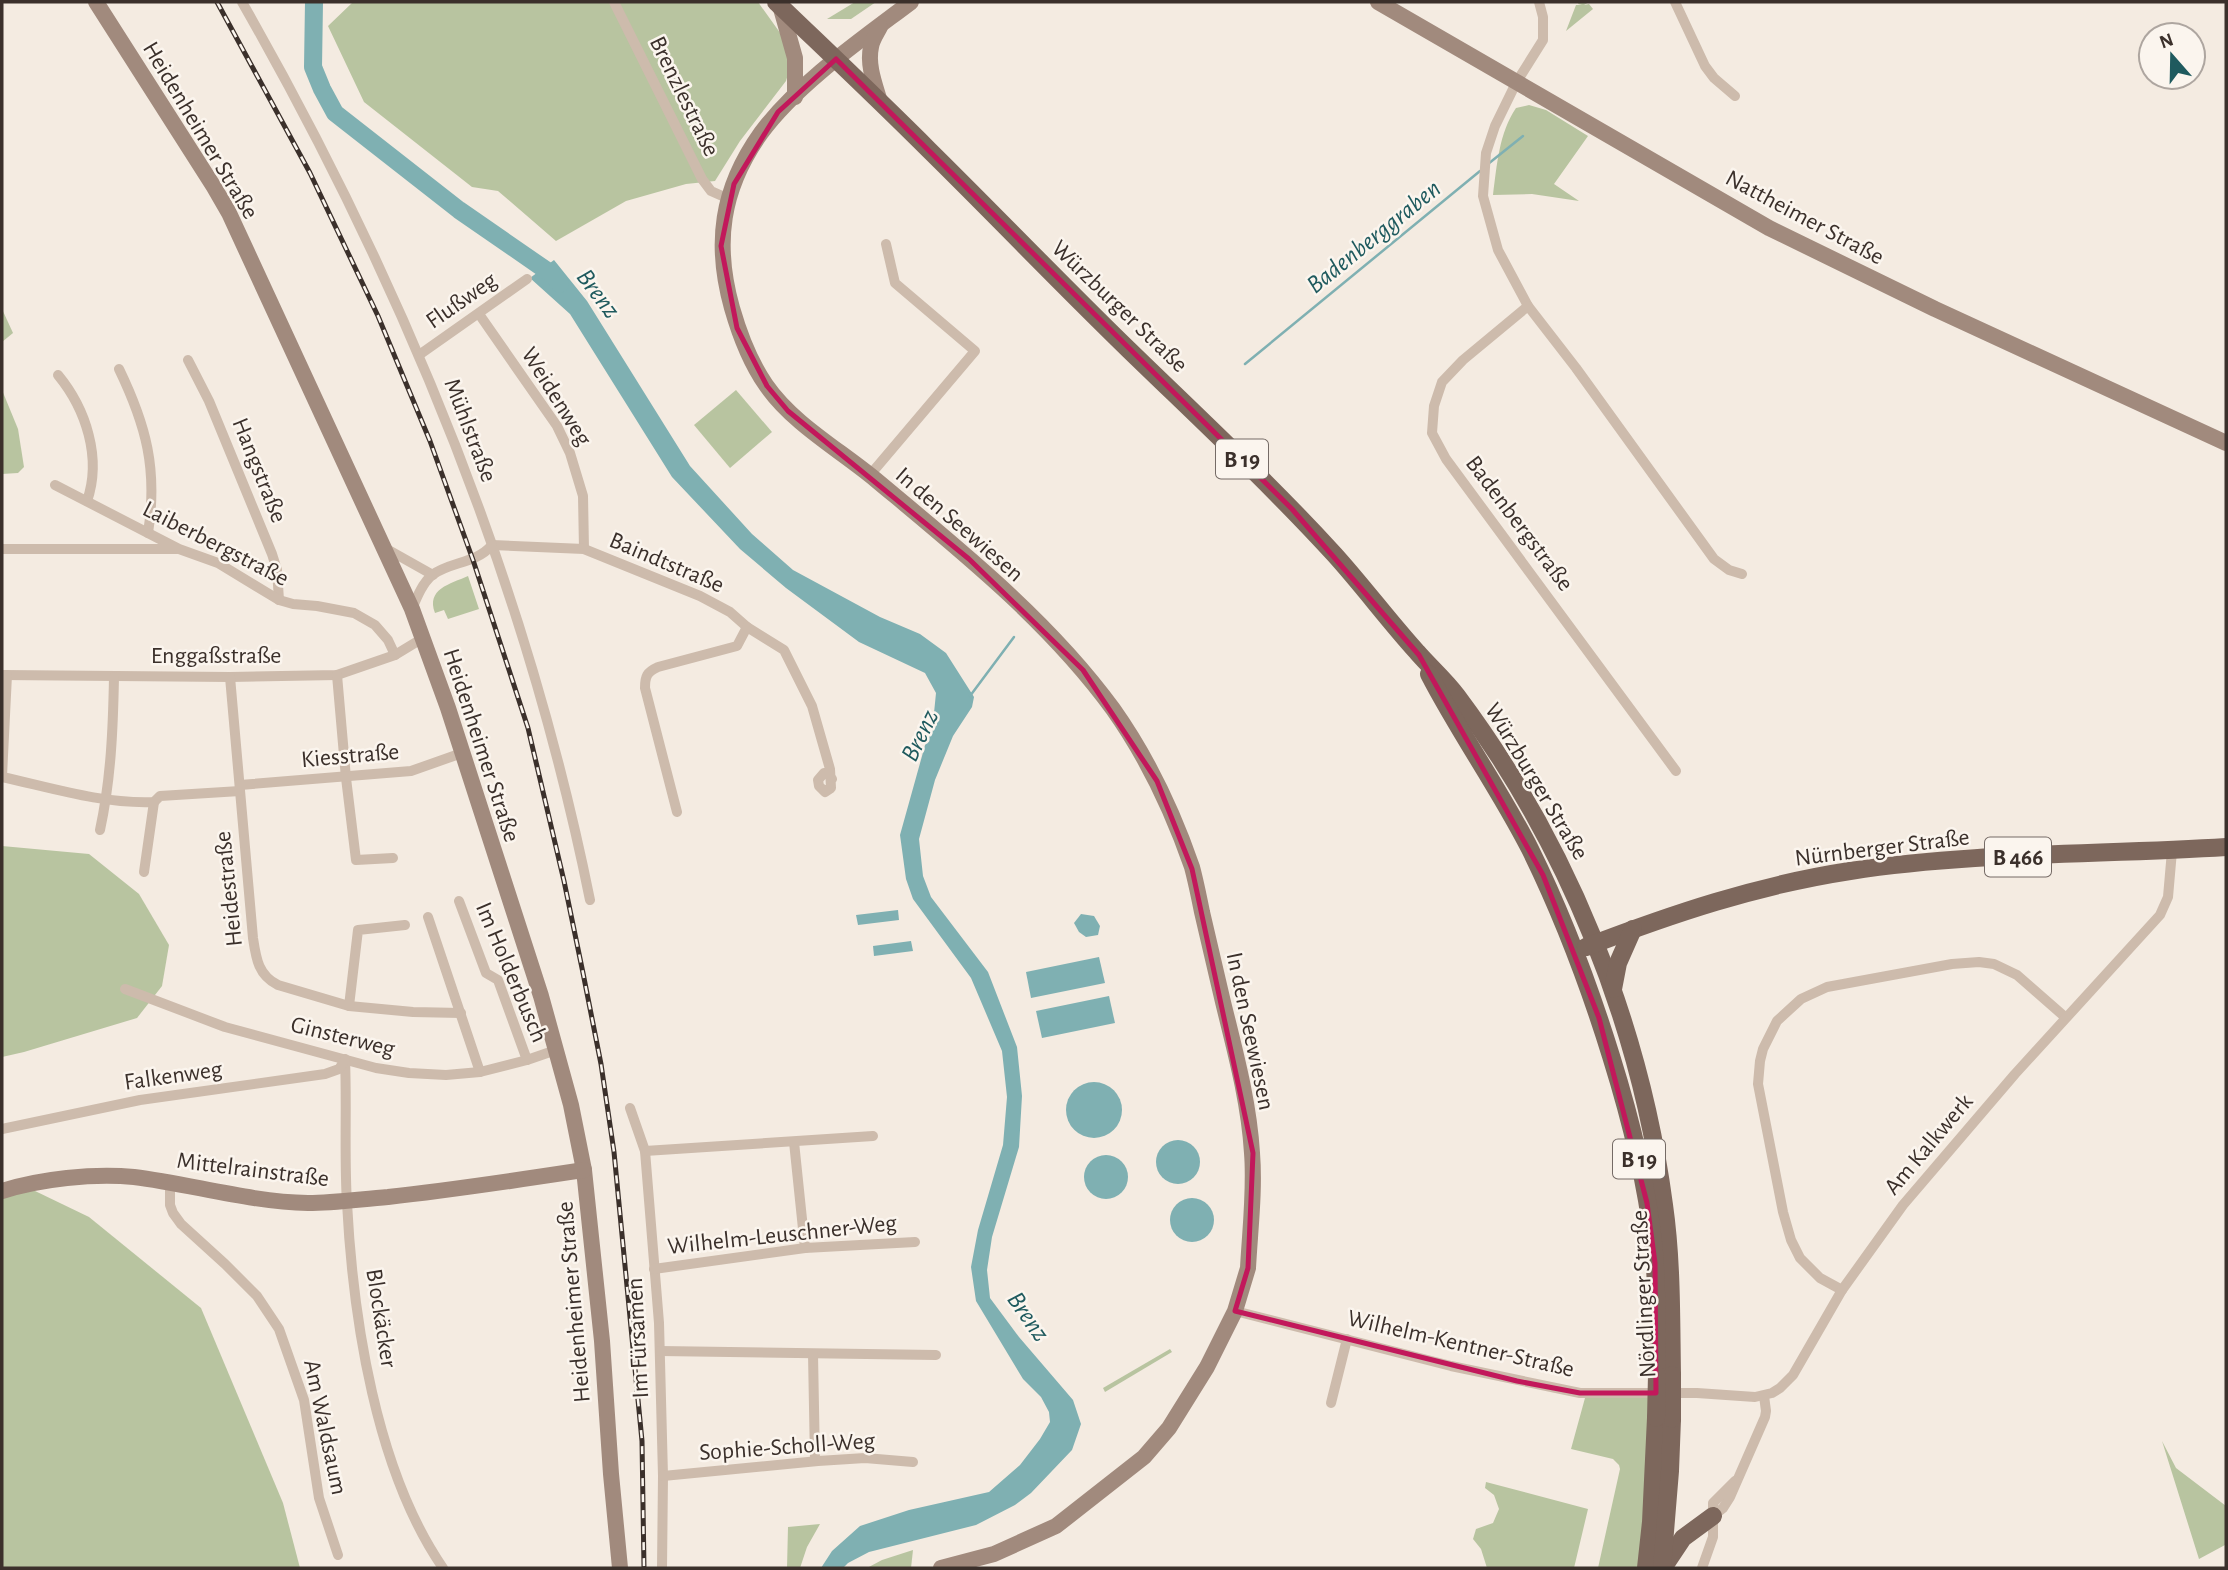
<svg xmlns="http://www.w3.org/2000/svg" width="2228" height="1570" font-family="'Alegreya Sans',sans-serif">
  <style>
    .green { fill: #b8c4a0 }
    .water { fill: #7fb0b2 }
    .lines { fill: none; stroke-linecap: round; stroke-linejoin: round }
    .stream { stroke: #7fb0b2; stroke-width: 2.5 }
    .river { stroke: #7fb0b2; stroke-width: 18 }
    .street { stroke: #cdbbac; stroke-width: 10 }
    .secondary { stroke: #a18a7d; stroke-width: 16 }
    .primary { stroke: #7d675c; stroke-width: 18 }
    .rail-casing { stroke: #3b302b; stroke-width: 5 }
    .rail { stroke: #fbf5ee; stroke-width: 2.5; stroke-dasharray: 8; stroke-linecap: butt }
    .primary-bridge { stroke: #7d675c; stroke-width: 18 }
    .marked { fill: none; stroke: #c2185b; stroke-width: 5; stroke-linejoin: round }
    .labels { text-anchor: middle; stroke-width: 5; stroke-linejoin: round; paint-order: stroke }
    .shield { fill: #fbf5ee; stroke: #756b66; stroke-width: 2 }
    .shield-label { font-size: 23px; font-weight: bold; fill: #3b302b }
    .street-label { font-size: 24px; fill: #3b302b; stroke: #fbf5ee }
    .water-label { font-size: 26px; font-style: italic; fill: #1f5a5e; stroke: #fbf5ee }
  </style>
  <rect width="100%" height="100%" fill="#f4ebe1"/>
  <g class="green">
    <path d="M 353,2 L 758,2 L 788,44 L 791,64 L 786,81 L 740,141 L 715,181 L 686,184 L 626,201 L 556,241 L 498,191 L 472,187 L 364,102 L 328,26 Z"/>
    <path d="M 855,2 L 876,2 L 851,19 L 827,19 Z"/>
    <path d="M 1579,2 L 1589,2 L 1584,5 L 1589,4 L 1593,9 L 1566,31 L 1576,5 L 1582,5 L 1578,4 Z"/>
    <path d="M 1529,105 L 1546,110 L 1588,136 L 1554,184 L 1579,201 L 1532,194 L 1493,195 C 1497,165 1499,133 1516,108 Z"/>
    <path d="M 2,309 L 13,333 L 2,342 Z"/>
    <path d="M 2,390 L 18,429 L 24,467 L 18,473 L 2,474 Z"/>
    <path d="M 736,390 L 772,432 L 730,468 L 694,425 Z"/>
    <path d="M 468,576 L 479,609 L 448,619 L 444,610 L 435,613 C 426,589 450,584 468,576 Z"/>
    <path d="M 2,846 L 89,854 L 139,894 L 169,945 L 162,986 L 137,1018 L 24,1052 L 2,1057 Z"/>
    <path d="M 33,1190 L 89,1217 L 201,1308 L 283,1503 L 300,1568 L 2,1568 L 2,1198 Z"/>
    <path d="M 1170,1349 L 1172,1352 L 1105,1392 L 1103,1388 Z"/>
    <path d="M 1650,1397 L 1640,1568 L 1598,1568 L 1620,1469 L 1619,1465 L 1613,1459 L 1571,1449 L 1585,1398 Z"/>
    <path d="M 2162,1441 L 2176,1468 L 2226,1506 L 2226,1546 L 2225,1545 L 2199,1559 Z"/>
    <path d="M 1486,1482 L 1588,1509 L 1574,1568 L 1487,1568 L 1481,1549 L 1473,1539 L 1476,1529 L 1493,1523 L 1499,1509 L 1494,1495 L 1485,1488 Z"/>
    <path d="M 820,1524 L 807,1547 L 800,1568 L 787,1568 L 788,1527 Z"/>
    <path d="M 913,1550 L 911,1568 L 867,1568 L 882,1560 Z"/>
  </g>
  <g class="water">
    <path d="M 554,260 L 587,301 L 690,466 L 752,534 L 793,570 L 880,617 L 920,634 L 946,653 L 974,697 L 972,707 L 953,736 L 935,780 L 919,839 L 923,876 L 931,897 L 988,972 L 1017,1047 L 1022,1096 L 1019,1147 L 992,1237 L 987,1270 L 990,1298 L 1019,1337 L 1073,1400 L 1081,1424 L 1072,1450 L 1031,1493 L 1015,1505 L 976,1525 L 869,1552 L 848,1563 L 843,1568 L 821,1568 L 832,1551 L 860,1526 L 909,1510 L 989,1492 L 1020,1465 L 1040,1439 L 1050,1422 L 1049,1412 L 1041,1397 L 1023,1379 L 976,1301 L 971,1267 L 978,1230 L 1003,1145 L 1007,1097 L 1002,1051 L 971,978 L 913,899 L 906,879 L 900,835 L 934,713 L 936,693 L 925,673 L 859,642 L 786,588 L 740,549 L 672,477 L 570,314 L 530,278 Z"/>
    <path d="M 898,910 L 899,920 L 858,925 L 856,915 Z"/>
    <path d="M 1081,914 L 1094,916 L 1100,926 L 1098,935 L 1086,937 L 1079,932 L 1074,923 Z"/>
    <path d="M 911,941 L 913,951 L 874,956 L 873,946 Z"/>
    <path d="M 1099,957 L 1105,983 L 1031,998 L 1026,972 Z"/>
    <path d="M 1109,996 L 1115,1023 L 1042,1038 L 1036,1011 Z"/>
    <circle cx="1094" cy="1110" r="28"/>
    <circle cx="1178" cy="1162" r="22"/>
    <circle cx="1106" cy="1177" r="22"/>
    <circle cx="1192" cy="1220" r="22"/>
  </g>
  <g class="lines">
    <g class="stream">
      <path d="M 1488,164 L 1523,136"/>
      <path d="M 1245,364 L 1480,171"/>
      <path d="M 970,696 L 1014,637"/>
    </g>
    <path class="river" d="M 314,2 L 313,67 L 322,89 L 335,113 L 459,210 L 553,275 L 560,284"/>
    <g class="street">
      <path d="M 242,2 C 402,282 526,583 590,900"/>
      <path d="M 614,2 L 702,179 L 711,191 L 729,199"/>
      <path d="M 1539,2 L 1543,17 L 1543,40 L 1516,83 L 1495,126 L 1486,153 L 1483,196 L 1498,250 L 1528,306 L 1576,368 L 1714,559 L 1729,570 L 1742,574"/>
      <path d="M 1675,2 L 1705,66 L 1714,78 L 1735,96"/>
      <path d="M 1528,306 L 1463,360 L 1442,382 L 1434,406 L 1432,433 L 1446,459 L 1676,771"/>
      <path d="M 479,314 L 557,426 L 570,453 L 583,496 L 584,549"/>
      <path d="M 419,355 L 527,279"/>
      <path d="M 188,360 L 209,401 L 272,554 L 277,570 L 279,600"/>
      <path d="M 119,369 C 146,425 158,469 148,533"/>
      <path d="M 58,375 C 86,409 102,458 87,501"/>
      <path d="M 870,475 L 975,351 L 895,283 L 886,244"/>
      <path d="M 55,485 L 179,549 L 218,563 L 279,600 L 293,604 L 317,606 L 354,613 L 375,625 L 388,640 L 395,655"/>
      <path d="M 492,545 L 584,549 L 700,596 L 730,612 L 747,627 L 784,650 L 812,706 L 830,769 L 831,788 L 825,792 L 819,786 L 818,780 L 824,773 L 829,774 L 832,779"/>
      <path d="M 385,548 L 433,575"/>
      <path d="M 2,549 L 177,549"/>
      <path d="M 412,609 C 417,597 422,584 432,575 C 451,561 476,564 492,545"/>
      <path d="M 2,675 L 230,677 L 337,675 L 395,655 L 423,638"/>
      <path d="M 337,675 L 346,778 L 356,860 L 393,858"/>
      <path d="M 230,677 L 253,938 C 256,958 258,975 278,985 L 349,1006 L 413,1012 L 461,1013"/>
      <path d="M 2,776 L 7,675"/>
      <path d="M 2,777 C 52,788 102,804 154,802 L 160,796 L 240,791"/>
      <path d="M 240,785 L 411,771 L 462,753"/>
      <path d="M 677,812 L 645,688 C 645,676 647,672 658,667 L 737,646 L 747,627"/>
      <path d="M 100,830 C 111,779 113,729 114,677"/>
      <path d="M 144,872 L 154,802"/>
      <path d="M 459,901 L 486,973 L 498,980 L 527,1060"/>
      <path d="M 428,917 L 480,1072"/>
      <path d="M 125,989 L 225,1027 L 376,1068 L 409,1073 L 446,1075 L 480,1072 L 527,1060 L 556,1050"/>
      <path d="M 349,1006 L 358,930 L 405,925"/>
      <path d="M 345,1059 C 347,1107 344,1155 347,1203 C 353,1319 376,1471 443,1568"/>
      <path d="M 630,1108 L 645,1151 L 659,1323 L 663,1476 L 662,1568"/>
      <path d="M 2,1129 L 140,1100 L 325,1074 L 339,1069 L 345,1060"/>
      <path d="M 794,1142 L 805,1248"/>
      <path d="M 645,1151 L 873,1136"/>
      <path d="M 170,1183 L 170,1205 L 173,1213 L 181,1224 L 225,1264 L 257,1296 L 279,1329 L 304,1400 L 319,1498 L 338,1555"/>
      <path d="M 654,1269 L 805,1248 L 915,1242"/>
      <path d="M 1842,1290 L 1820,1278 L 1800,1258 L 1791,1240 L 1783,1212 L 1758,1084 L 1760,1061 L 1763,1049 L 1777,1021 L 1801,999 L 1827,987 L 1952,964 L 1979,962 L 1994,964 L 2017,975 L 2065,1017"/>
      <path d="M 1235,1311 L 1451,1366 L 1580,1393 L 1697,1393 L 1755,1397 L 1772,1393 L 1780,1388 L 1793,1375 L 1842,1290 L 1903,1205 L 2015,1074 L 2160,915 L 2168,897 L 2172,851"/>
      <path d="M 660,1351 L 936,1355"/>
      <path d="M 813,1354 L 815,1461"/>
      <path d="M 1331,1403 L 1347,1339"/>
      <path d="M 663,1476 L 818,1461 L 865,1458 L 913,1462"/>
      <path d="M 1713,1516 L 1723,1508 L 1730,1497 L 1765,1417 L 1766,1411 L 1764,1396"/>
      <path d="M 1702,1568 L 1713,1537 L 1713,1503 L 1735,1481"/>
    </g>
    <g class="secondary">
      <path d="M 96,2 L 214,187 L 229,213 L 412,609 L 448,708 L 541,996 L 571,1105 L 584,1170 L 602,1341 L 611,1474 L 620,1568"/>
      <path d="M 911,2 C 862,39 797,84 761,133 C 721,189 714,244 732,308 C 740,336 750,362 766,385 C 793,424 840,450 876,480 C 960,550 1049,621 1113,709 C 1147,757 1173,812 1192,867 C 1196,882 1199,897 1202,912 C 1209,942 1216,972 1223,1002 C 1235,1051 1249,1102 1252,1153 C 1255,1190 1250,1230 1248,1268 L 1235,1311 L 1207,1367 L 1169,1428 L 1144,1457 L 1056,1526 L 994,1554 L 941,1568"/>
      <path d="M 1378,2 L 1769,228 L 1935,309 L 2226,443"/>
      <path d="M 780,5 L 795,58 L 795,97"/>
      <path d="M 880,102 C 875,85 867,65 871,47 C 872,40 877,33 880,27"/>
      <path d="M 2,1191 C 40,1179 93,1173 134,1177 C 191,1184 250,1202 308,1203 C 335,1203 361,1199 388,1197 C 453,1190 518,1180 584,1170"/>
    </g>
    <g class="primary">
      <path d="M 776,2 C 827,51 879,100 929,150 C 996,216 1061,284 1129,350 C 1198,417 1269,483 1334,554 C 1363,586 1388,620 1417,652 C 1430,667 1445,680 1457,696 C 1567,843 1640,1023 1664,1205 C 1672,1261 1671,1318 1672,1375"/>
      <path d="M 1429,674 C 1460,734 1499,788 1530,849 C 1563,916 1589,985 1611,1056 C 1630,1117 1646,1179 1653,1242 C 1658,1286 1656,1331 1657,1375"/>
      <path d="M 1586,947 C 1672,914 1758,885 1850,871 C 1974,852 2101,855 2226,847"/>
      <path d="M 1613,989 L 1618,963 L 1633,929"/>
      <path d="M 1665,1565 L 1683,1538 L 1713,1516"/>
      <path d="M 1646,1568 L 1651,1522 L 1656,1418"/>
      <path d="M 1662,1568 L 1670,1471 L 1672,1419"/>
    </g>
    <g class="rail-casing">
      <path id="rail" d="M 217,2 L 310,173 L 378,316 L 430,441 L 473,560 L 528,728 L 564,881 L 583,973 L 601,1064 L 614,1152 L 642,1441 L 644,1568"/>
    </g>
    <use href="#rail" class="rail"/>
    <g class="primary-bridge">
      <path d="M 1672,1375 L 1672,1419"/>
      <path d="M 1656,1418 L 1657,1375"/>
    </g>
  </g>
  <path class="marked" d="M 836,59 L 1292,509 L 1419,655 L 1543,875 L 1599,1018 L 1647,1203 L 1655,1263 L 1656,1393 L 1580,1393 L 1517,1381 L 1235,1311 L 1248,1268 L 1253,1153 L 1192,869 L 1157,781 L 1083,670 L 969,559 L 788,411 L 767,386 L 737,328 L 721,246 L 734,184 L 778,112 Z"/>
  <g class="labels">
    <g class="shield">
      <rect x="1216" y="439.5" width="52" height="39" rx="5"/>
      <rect x="1985" y="837.5" width="66" height="39" rx="5"/>
      <rect x="1613" y="1139.5" width="52" height="39" rx="5"/>
    </g>
    <g class="shield-label">
      <text x="1242" y="467">B 19</text>
      <text x="2018" y="865">B 466</text>
      <text x="1639" y="1167">B 19</text>
    </g>
    <g class="street-label">
      <text transform="translate(685 96) rotate(64)" y="8">Brenzlestraße</text>
      <text transform="translate(201 130) rotate(59)" y="8">Heidenheimer Straße</text>
      <text transform="translate(1805 217) rotate(28)" y="8">Nattheimer Straße</text>
      <text transform="translate(461 300) rotate(-35)" y="8">Flußweg</text>
      <text transform="translate(1120 306) rotate(44)" y="8">Würzburger Straße</text>
      <text transform="translate(557 396) rotate(58)" y="8">Weidenweg</text>
      <text transform="translate(471 430) rotate(69)" y="8">Mühlstraße</text>
      <text transform="translate(260 470) rotate(68)" y="8">Hangstraße</text>
      <text transform="translate(1520 523) rotate(53)" y="8">Badenbergstraße</text>
      <text transform="translate(960 524) rotate(41)" y="8">In den Seewiesen</text>
      <text transform="translate(216 543) rotate(27)" y="8">Laiberbergstraße</text>
      <text transform="translate(667 562) rotate(23)" y="8">Baindtstraße</text>
      <text x="216" y="663">Enggaßstraße</text>
      <text transform="translate(482 745) rotate(72)" y="8">Heidenheimer Straße</text>
      <text transform="translate(350 755) rotate(-5)" y="8">Kiesstraße</text>
      <text transform="translate(1537 781) rotate(59)" y="8">Würzburger Straße</text>
      <text transform="translate(1882 847) rotate(-7)" y="8">Nürnberger Straße</text>
      <text transform="translate(228 889) rotate(-96)" y="8">Heidestraße</text>
      <text transform="translate(512 972) rotate(67)" y="8">Im Holderbusch</text>
      <text transform="translate(1251 1031) rotate(78)" y="8">In den Seewiesen</text>
      <text transform="translate(343 1036) rotate(14)" y="8">Ginsterweg</text>
      <text transform="translate(173 1075) rotate(-8)" y="8">Falkenweg</text>
      <text transform="translate(1928 1144) rotate(-50)" y="8">Am Kalkwerk</text>
      <text transform="translate(253 1169) rotate(7)" y="8">Mittelrainstraße</text>
      <text transform="translate(782 1234) rotate(-6)" y="8">Wilhelm-Leuschner-Weg</text>
      <text transform="translate(1643 1294) rotate(-93)" y="8">Nördlinger Straße</text>
      <text transform="translate(573 1302) rotate(-95)" y="8">Heidenheimer Straße</text>
      <text transform="translate(382 1318) rotate(81)" y="8">Blockäcker</text>
      <text transform="translate(637 1338) rotate(-93)" y="8">Im Fürsamen</text>
      <text transform="translate(1461 1343) rotate(13)" y="8">Wilhelm-Kentner-Straße</text>
      <text transform="translate(326 1427) rotate(78)" y="8">Am Waldsaum</text>
      <text transform="translate(787 1446) rotate(-4)" y="8">Sophie-Scholl-Weg</text>
    </g>
    <g class="water-label">
      <text transform="translate(1373 236) rotate(-39)" y="9">Badenberggraben</text>
      <text transform="translate(599 293) rotate(53)" y="9">Brenz</text>
      <text transform="translate(919 735) rotate(-64)" y="9">Brenz</text>
      <text transform="translate(1029 1316) rotate(55)" y="9">Brenz</text>
    </g>
  </g>
  <rect width="2228" height="1570" fill="none" stroke="#3b302b" stroke-width="7"/>
  <g transform="translate(2172 56) rotate(340)"><circle r="33" fill="#fbf5ee" stroke="#aea6a0" stroke-width="2"/>
  <path d="M0-5L12 26L0 18L-12 26Z" fill="#1f5a5e"/>
  <text y="-10" font-size="19" font-weight="bold" text-anchor="middle" fill="#3b302b">N</text>
  </g>
</svg>
